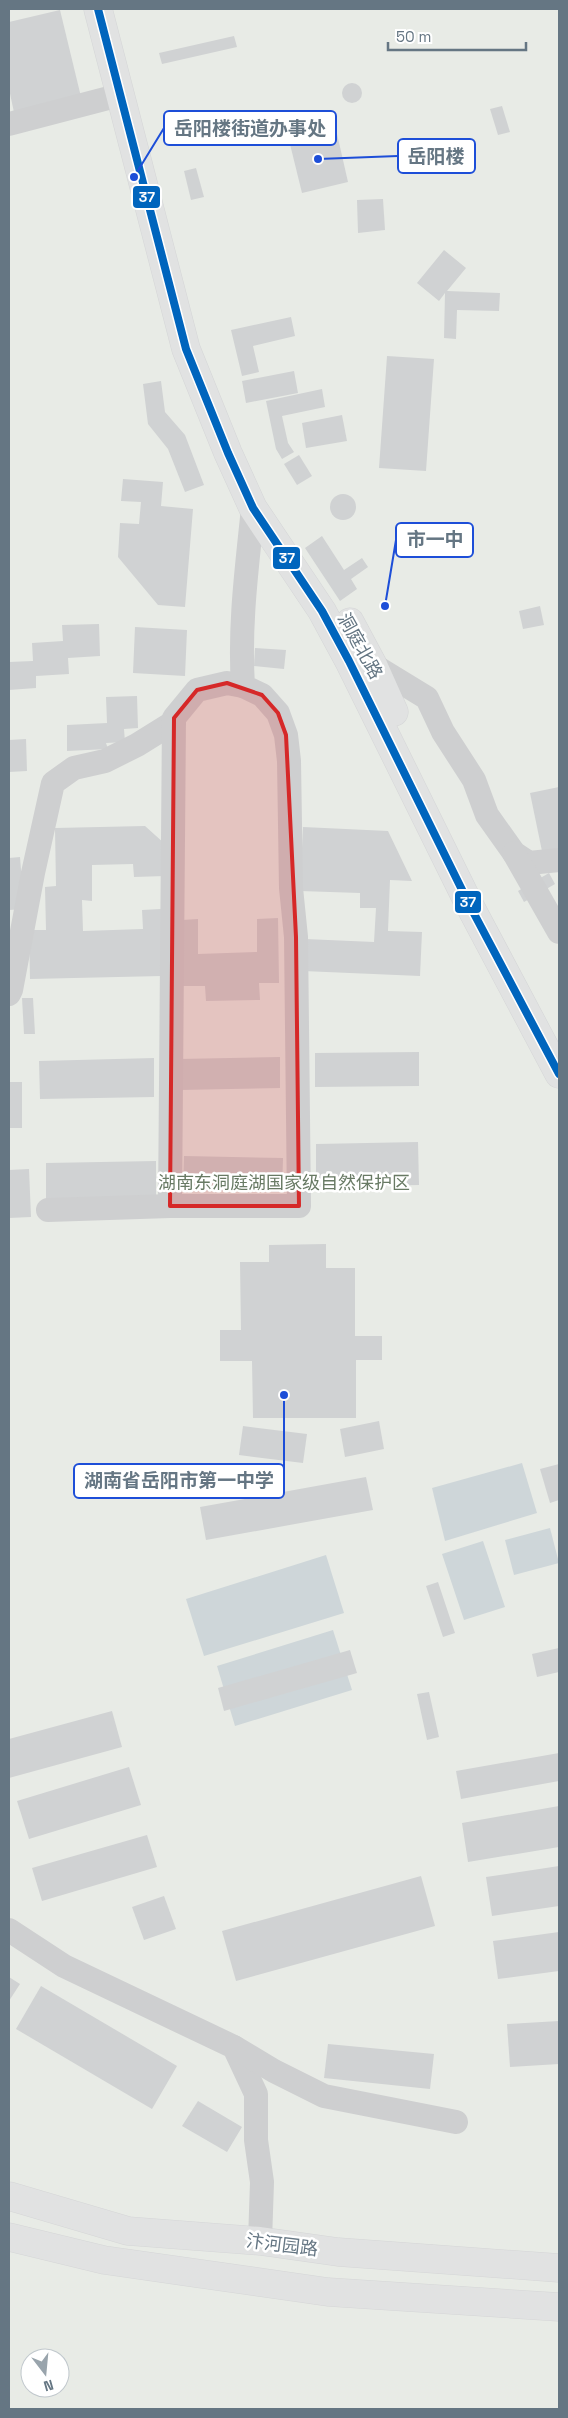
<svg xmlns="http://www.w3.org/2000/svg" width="568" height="2418" font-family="'Space Grotesk','Noto Sans SC',sans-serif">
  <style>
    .green { fill: #e8ebe6; fill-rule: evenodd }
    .water { fill: #ced6d9 }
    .building { fill: #d0d2d3 }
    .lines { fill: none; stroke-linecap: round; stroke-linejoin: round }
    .major-casing { stroke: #d5d6d7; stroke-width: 29 }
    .minor { stroke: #cecfd0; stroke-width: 24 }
    .major { stroke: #e1e2e2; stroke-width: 28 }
    .bus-1-casing { stroke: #fff; stroke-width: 11 }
    .bus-1 { stroke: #0065bd; stroke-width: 8 }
    .marked { fill: #d62828; fill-opacity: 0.2; stroke: #d62828; stroke-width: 4; stroke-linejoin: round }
    .labels { text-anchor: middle; stroke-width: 5; stroke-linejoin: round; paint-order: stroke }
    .street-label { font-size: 18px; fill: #657683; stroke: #fff }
    .park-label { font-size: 18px; fill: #687a64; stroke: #fff }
    .leader { fill: none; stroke: #1d4ed8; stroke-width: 2 }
    .callout-dot { fill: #1d4ed8; stroke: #fff; stroke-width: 2 }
    .callout { fill: #fff; stroke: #1d4ed8; stroke-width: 2 }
    .callout-label { font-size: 19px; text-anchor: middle; font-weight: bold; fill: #657683 }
    .line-badge { stroke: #fff; stroke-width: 2 }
    .badge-label { font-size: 14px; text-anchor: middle; font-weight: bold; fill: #fff }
  </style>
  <rect width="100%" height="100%" fill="#f9f9f9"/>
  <path class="green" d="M 9,9 L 559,9 L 559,2409 L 9,2409 ZM 30,2358 L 60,2358 L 60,2388 L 30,2388 Z"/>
  <g class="water">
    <path d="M 522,1463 L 537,1513 L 445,1541 L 432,1488 Z"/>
    <path d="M 550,1528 L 559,1563 L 514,1575 L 505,1540 Z"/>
    <path d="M 483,1541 L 505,1607 L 464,1620 L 442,1554 Z"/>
    <path d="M 326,1555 L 344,1613 L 204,1656 L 186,1599 Z"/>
    <path d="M 333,1630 L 352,1690 L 235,1726 L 217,1666 Z"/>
  </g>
  <g class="building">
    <path d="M 60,10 L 82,101 L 15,117 L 9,89 L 9,22 Z"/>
    <path d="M 234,36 L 237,47 L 162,64 L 159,53 Z"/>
    <circle cx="352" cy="93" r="10"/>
    <path d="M 502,106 L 510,132 L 498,135 L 490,109 Z"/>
    <path d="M 335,125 L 348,182 L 302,193 L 288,136 Z"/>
    <path d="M 196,168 L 204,197 L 191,200 L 184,171 Z"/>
    <path d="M 383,199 L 385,230 L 358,233 L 357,200 Z"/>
    <path d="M 444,250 L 466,268 L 447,291 L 500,293 L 499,311 L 457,310 L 456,339 L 444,338 L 445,293 L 439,301 L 417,283 Z"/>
    <path d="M 291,317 L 295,336 L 253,346 L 259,372 L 242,376 L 231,330 Z"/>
    <path d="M 387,356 L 434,359 L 426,471 L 379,468 Z"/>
    <path d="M 294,371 L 298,393 L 246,403 L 242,381 Z"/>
    <path d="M 161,381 L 165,412 L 185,435 L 204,485 L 185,492 L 168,449 L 148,424 L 143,384 Z"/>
    <path d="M 322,389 L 325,407 L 282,416 L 288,443 L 294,452 L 282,459 L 276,449 L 266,401 Z"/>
    <path d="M 342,415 L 347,441 L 306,448 L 302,423 Z"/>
    <path d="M 299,455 L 312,476 L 297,485 L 284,464 Z"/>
    <path d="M 123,479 L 163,482 L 161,506 L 193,509 L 185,607 L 158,605 L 118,557 L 120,523 L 139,524 L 141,502 L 121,501 Z"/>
    <circle cx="343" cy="507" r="13"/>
    <path d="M 322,536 L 344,570 L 362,558 L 368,567 L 351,579 L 357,589 L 340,601 L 305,548 Z"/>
    <path d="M 540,606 L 544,625 L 523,629 L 519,611 Z"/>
    <path d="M 99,624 L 100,656 L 68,658 L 69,674 L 36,676 L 36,688 L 9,690 L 9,662 L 33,661 L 32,643 L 63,641 L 62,625 Z"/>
    <path d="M 135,627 L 187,630 L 185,676 L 133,673 Z"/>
    <path d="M 255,648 L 286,650 L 284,669 L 254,666 Z"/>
    <path d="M 137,696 L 138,728 L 124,729 L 125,742 L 106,743 L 108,749 L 67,751 L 67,725 L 107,723 L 106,697 Z"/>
    <path d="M 26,739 L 27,771 L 9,772 L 9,740 Z"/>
    <path d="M 559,787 L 559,852 L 543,856 L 530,793 Z"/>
    <path d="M 145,826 L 165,844 L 165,876 L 134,877 L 133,864 L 92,865 L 92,901 L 82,900 L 83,931 L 143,929 L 142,910 L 161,909 L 162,976 L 30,979 L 29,930 L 46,930 L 45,887 L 56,886 L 55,828 Z"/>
    <path d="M 303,827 L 388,831 L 412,881 L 390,880 L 388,931 L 422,932 L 420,976 L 303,971 L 305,939 L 374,942 L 376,908 L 360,908 L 360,893 L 300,891 Z"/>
    <path d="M 20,857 L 24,909 L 9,910 L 9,858 Z"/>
    <path d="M 549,873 L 555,884 L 524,902 L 518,891 Z"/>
    <path d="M 278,918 L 279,983 L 259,983 L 260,1000 L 206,1001 L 205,986 L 183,986 L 182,920 L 198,919 L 198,954 L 257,952 L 257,919 Z"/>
    <path d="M 22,998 L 33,998 L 35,1034 L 24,1034 Z"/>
    <path d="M 419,1052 L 419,1086 L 315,1087 L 315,1053 Z"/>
    <path d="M 280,1057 L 280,1088 L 180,1090 L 179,1059 Z"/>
    <path d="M 154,1058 L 154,1097 L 40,1099 L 39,1061 Z"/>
    <rect x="9" y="1082" width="13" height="46"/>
    <path d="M 418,1142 L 419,1185 L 316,1187 L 316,1144 Z"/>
    <path d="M 184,1156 L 283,1158 L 282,1192 L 183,1190 Z"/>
    <path d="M 156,1161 L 156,1197 L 46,1199 L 46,1163 Z"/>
    <path d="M 29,1169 L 31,1217 L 9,1218 L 9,1170 Z"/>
    <path d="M 326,1244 L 326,1268 L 355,1268 L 355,1336 L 382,1336 L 382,1360 L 356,1360 L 356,1418 L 253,1418 L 252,1361 L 220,1361 L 220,1330 L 241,1330 L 240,1262 L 269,1262 L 269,1245 Z"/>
    <path d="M 379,1421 L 384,1449 L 345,1457 L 340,1429 Z"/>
    <path d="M 243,1426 L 307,1434 L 303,1463 L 239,1455 Z"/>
    <path d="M 559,1464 L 559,1500 L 550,1503 L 540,1469 Z"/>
    <path d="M 366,1477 L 373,1510 L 206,1540 L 200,1507 Z"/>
    <path d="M 438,1582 L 455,1633 L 443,1637 L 426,1586 Z"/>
    <path d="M 559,1648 L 559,1672 L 537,1677 L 532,1654 Z"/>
    <path d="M 350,1650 L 357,1673 L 224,1711 L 218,1688 Z"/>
    <path d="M 429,1692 L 439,1737 L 427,1740 L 417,1694 Z"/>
    <path d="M 112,1711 L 122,1747 L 9,1778 L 9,1739 Z"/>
    <path d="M 559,1753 L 559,1781 L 461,1799 L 456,1771 Z"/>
    <path d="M 129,1767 L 141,1805 L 29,1839 L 17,1801 Z"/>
    <path d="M 559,1806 L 559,1847 L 468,1862 L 462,1823 Z"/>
    <path d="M 147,1835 L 157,1867 L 42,1901 L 32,1868 Z"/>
    <path d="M 559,1866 L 559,1906 L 492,1916 L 486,1877 Z"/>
    <path d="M 421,1876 L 435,1926 L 236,1981 L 222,1931 Z"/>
    <path d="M 164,1896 L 176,1929 L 144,1940 L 132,1907 Z"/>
    <path d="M 559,1932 L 559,1971 L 498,1979 L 493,1941 Z"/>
    <path d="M 9,1977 L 20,1984 L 9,2001 Z"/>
    <path d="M 41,1986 L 177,2066 L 152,2109 L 16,2029 Z"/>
    <path d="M 559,2021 L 559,2064 L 510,2067 L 507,2024 Z"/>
    <path d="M 328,2044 L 434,2054 L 430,2089 L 324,2078 Z"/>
    <path d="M 198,2101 L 242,2127 L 227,2152 L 182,2126 Z"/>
  </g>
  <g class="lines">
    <g class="major-casing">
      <g id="major">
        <path d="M 98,9 L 186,349 L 228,453 L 253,508 L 322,611 L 349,661 L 471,908 L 559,1074"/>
        <path d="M 350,622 L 373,665 L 394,712"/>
        <path d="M 9,2196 L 128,2231 L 260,2241 L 338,2252 L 559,2268"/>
        <path d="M 9,2237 L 104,2260 L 328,2292 L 559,2307"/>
      </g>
    </g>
    <g class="minor">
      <path d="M 9,124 L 120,95"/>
      <path d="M 373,665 L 427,698 L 443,732 L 474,780 L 487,815 L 514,853 L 529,863 L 559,860"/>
      <path d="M 514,853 L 559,932"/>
      <path d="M 9,994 L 11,990 L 33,873 L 53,783 L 74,768 L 105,761 L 137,745 L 174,722"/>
      <path d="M 170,1206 L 174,718 L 197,690 L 227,683 L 243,686"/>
      <path d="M 48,1210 L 170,1206 L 299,1206 L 296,937 L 291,888 L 289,761 L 286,735 L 278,713 L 262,695 L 243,686 C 239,626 247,567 253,508"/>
      <path d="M 9,1930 L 64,1966 L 234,2047 L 256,2094 L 256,2140 L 262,2182 L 260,2241"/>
      <path d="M 234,2047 L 274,2071 L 324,2096 L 456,2122"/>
    </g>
    <use href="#major" class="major"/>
    <g class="bus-1-casing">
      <path id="bus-1" d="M 98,9 L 186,349 L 228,453 L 253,508 L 322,611 L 349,661 L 471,908 L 559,1074"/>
    </g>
    <use href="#bus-1" class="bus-1"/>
  </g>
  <path class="marked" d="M 227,683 L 262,695 L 278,713 L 286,735 L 296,937 L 299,1206 L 170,1206 L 174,718 L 197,690 Z"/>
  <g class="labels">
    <g class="street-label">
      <text transform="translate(360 646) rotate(61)" y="6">洞庭北路</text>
      <text transform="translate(282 2245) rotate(7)" y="6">汴河园路</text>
    </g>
    <g class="park-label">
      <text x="284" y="1189">湖南东洞庭湖国家级自然保护区</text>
    </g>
  </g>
  <path class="leader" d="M134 177L164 128M318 159L398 156M385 606L396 540M284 1395L284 1481"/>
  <g class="callout-dot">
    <circle cx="134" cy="177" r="5"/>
    <circle cx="318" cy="159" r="5"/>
    <circle cx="385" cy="606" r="5"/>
    <circle cx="284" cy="1395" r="5"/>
  </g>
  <g class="callout">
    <rect x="164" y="111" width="172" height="34" rx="5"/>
    <rect x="398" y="139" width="77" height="34" rx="5"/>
    <rect x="396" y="523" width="77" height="34" rx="5"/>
    <rect x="74" y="1464" width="210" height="34" rx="5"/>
  </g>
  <g class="callout-label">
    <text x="250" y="135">岳阳楼街道办事处</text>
    <text x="436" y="163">岳阳楼</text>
    <text x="435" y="546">市一中</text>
    <text x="179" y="1487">湖南省岳阳市第一中学</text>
  </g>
  <g class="line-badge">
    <rect x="132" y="185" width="29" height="24" rx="5" fill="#0065bd"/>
    <rect x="272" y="546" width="29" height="24" rx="5" fill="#0065bd"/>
    <rect x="454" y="890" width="28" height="24" rx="5" fill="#0065bd"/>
  </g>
  <g class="badge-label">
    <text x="147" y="202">37</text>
    <text x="287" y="563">37</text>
    <text x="468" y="907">37</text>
  </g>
  <rect width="568" height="2418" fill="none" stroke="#657683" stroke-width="20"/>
  <g transform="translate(45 2373) rotate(164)"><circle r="24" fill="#ffffff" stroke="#c1c8cd"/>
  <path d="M0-4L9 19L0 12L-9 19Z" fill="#99a4ac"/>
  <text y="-8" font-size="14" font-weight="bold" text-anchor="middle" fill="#657683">N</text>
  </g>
  <path d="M388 42v8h138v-8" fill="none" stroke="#657683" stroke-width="2.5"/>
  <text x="396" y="42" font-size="15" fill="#657683" stroke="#ffffff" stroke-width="4" paint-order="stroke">50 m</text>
</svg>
